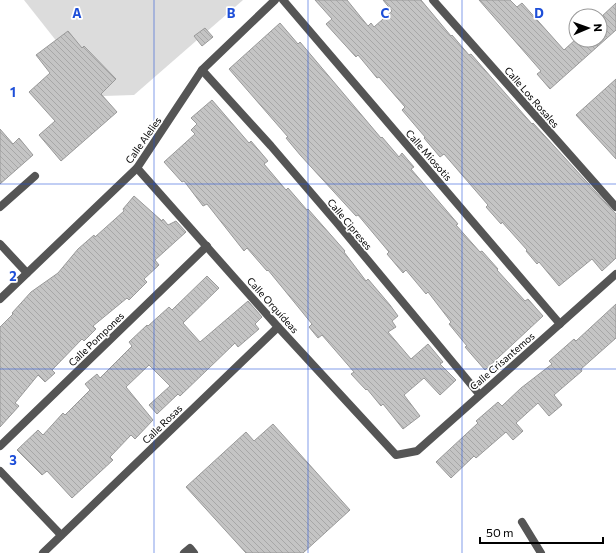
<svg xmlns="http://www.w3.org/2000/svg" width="616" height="553" font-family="Commissioner,sans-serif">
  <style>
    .green { fill: #dcdcdc }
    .building { fill: url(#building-back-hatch); stroke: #999 }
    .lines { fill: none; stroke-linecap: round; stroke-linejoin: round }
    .lane { stroke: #555; stroke-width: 8 }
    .street { stroke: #555; stroke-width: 8 }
    .grid { fill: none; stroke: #1d4ed8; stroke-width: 1; stroke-opacity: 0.55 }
    .labels { text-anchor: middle; stroke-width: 3.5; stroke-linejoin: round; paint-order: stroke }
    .street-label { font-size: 10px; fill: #000; stroke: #fff }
    .grid-label { font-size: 13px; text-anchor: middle; font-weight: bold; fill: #1d4ed8; stroke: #fff; stroke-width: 3.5; stroke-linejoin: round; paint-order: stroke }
  </style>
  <defs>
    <pattern id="building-back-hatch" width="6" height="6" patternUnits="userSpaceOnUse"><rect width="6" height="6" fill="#c4c4c4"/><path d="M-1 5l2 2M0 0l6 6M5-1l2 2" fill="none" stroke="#a7a7a7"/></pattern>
  </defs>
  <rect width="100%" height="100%" fill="#fff"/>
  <path class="green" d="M 24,0 L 243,0 L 134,95 L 103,96 L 69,57 Z"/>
  <g class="building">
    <path d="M 315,0 L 347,0 L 368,26 L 371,23 L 374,27 L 392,11 L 383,0 L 421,0 L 451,36 L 452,35 L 469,55 L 471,54 L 532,124 L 533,123 L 616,214 L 616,258 L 602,271 L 592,259 L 559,286 L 539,262 L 537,264 L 526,251 L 527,250 L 502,222 L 501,224 L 486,207 L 488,205 L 444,154 L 440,157 L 424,138 L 425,137 L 402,110 L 405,107 L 379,77 L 377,78 L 358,55 L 356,57 L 335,34 L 326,24 L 332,19 Z"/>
    <path d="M 479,0 L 510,0 L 517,7 L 522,3 L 564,50 L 576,39 L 600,40 L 600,18 L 616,3 L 616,30 L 550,89 L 537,74 L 541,71 Z"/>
    <path d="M 280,23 L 298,44 L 300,42 L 381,138 L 382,137 L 399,157 L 402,153 L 414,167 L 411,169 L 458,224 L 456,225 L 480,252 L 482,251 L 498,269 L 497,270 L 525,301 L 528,299 L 543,316 L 485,370 L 465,347 L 467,346 L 449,324 L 451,322 L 428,292 L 426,294 L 406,270 L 403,273 L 387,254 L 389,252 L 358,215 L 356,216 L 301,156 L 286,138 L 288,137 L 229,69 Z"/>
    <path d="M 205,28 L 213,37 L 202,46 L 194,36 Z"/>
    <path d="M 68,31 L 82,48 L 84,46 L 116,79 L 101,94 L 117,112 L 61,161 L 39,135 L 55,121 L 29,92 L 50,73 L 36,55 Z"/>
    <path d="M 616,79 L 616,159 L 576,115 Z"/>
    <path d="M 212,100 L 249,143 L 251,141 L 268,161 L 264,164 L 286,190 L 288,188 L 307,210 L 308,209 L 345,251 L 344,252 L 366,281 L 368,279 L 390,305 L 398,316 L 392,321 L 396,327 L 388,332 L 411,359 L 428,344 L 443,362 L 440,364 L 456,380 L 440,395 L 424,378 L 404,395 L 420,416 L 403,429 L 383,404 L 381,406 L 367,389 L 366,390 L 351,374 L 354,372 L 322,335 L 318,338 L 309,327 L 312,324 L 268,270 L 267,271 L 247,248 L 244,251 L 207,204 L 203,206 L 184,181 L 182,182 L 164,162 L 195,134 L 191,130 L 197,124 L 191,118 Z"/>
    <path d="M 0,129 L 13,144 L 19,138 L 33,155 L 0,184 Z"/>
    <path d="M 134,196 L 162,221 L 163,219 L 168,225 L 176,221 L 186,232 L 155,260 L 159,265 L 144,279 L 147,282 L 129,300 L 127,298 L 93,326 L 96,329 L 84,341 L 82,339 L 52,370 L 55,373 L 45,382 L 38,375 L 15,403 L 19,406 L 0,427 L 0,327 L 13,314 L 12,313 L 31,292 L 58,273 L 78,249 L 94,235 L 95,237 L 124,211 L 123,209 Z"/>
    <path d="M 207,276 L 219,288 L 183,323 L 200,342 L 248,301 L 262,317 L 255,324 L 259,329 L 238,347 L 235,343 L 180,396 L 178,394 L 157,414 L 149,405 L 170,386 L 149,365 L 126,387 L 153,420 L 135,439 L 131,435 L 110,457 L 113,460 L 72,498 L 47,471 L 42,475 L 17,450 L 38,430 L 43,435 L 63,413 L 65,415 L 90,390 L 85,384 L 97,374 L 100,378 L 132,346 L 129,342 L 147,325 L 148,326 L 169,307 L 172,310 Z"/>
    <path d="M 616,304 L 616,338 L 581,369 L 582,371 L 554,395 L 562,405 L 549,416 L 538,403 L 516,423 L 523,431 L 513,440 L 506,432 L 476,458 L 474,456 L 451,478 L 436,462 L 478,423 L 476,421 L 498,402 L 502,406 L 521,388 L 552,364 L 549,361 L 574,339 L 576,341 Z"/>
    <path d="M 273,424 L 350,510 L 303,553 L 246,553 L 186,487 L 246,432 L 254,441 Z"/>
  </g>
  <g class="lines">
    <g class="lane">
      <path d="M 0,207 L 35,176"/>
      <path d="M 184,553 L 190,548 L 194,553"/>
    </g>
    <g class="street">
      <path d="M 283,0 L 560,324"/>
      <path d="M 433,0 L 616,207"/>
      <path d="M 202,70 L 271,146 L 337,223 L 479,394"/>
      <path d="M 137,168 L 278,327 L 396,455 L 417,451 L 616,274"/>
      <path d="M 0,244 L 27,273"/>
      <path d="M 0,299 L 137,168 L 202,70 L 275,0"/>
      <path d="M 0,446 L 207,246"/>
      <path d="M 0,471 L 61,535"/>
      <path d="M 522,522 L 541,553"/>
      <path d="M 43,553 L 278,327"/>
    </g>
  </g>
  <path class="grid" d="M 154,0 L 154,553M 308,0 L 308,553M 462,0 L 462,553M 0,184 L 616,184M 0,369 L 616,369"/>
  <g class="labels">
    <g class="street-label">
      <text transform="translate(532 97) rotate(49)" y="4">Calle Los Rosales</text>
      <text transform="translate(143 140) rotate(-55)" y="4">Calle Alelies</text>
      <text transform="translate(429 155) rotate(49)" y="4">Calle Miosotis</text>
      <text transform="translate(350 224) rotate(50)" y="4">Calle Cipreses</text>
      <text transform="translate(273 305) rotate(48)" y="4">Calle Orquídeas</text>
      <text transform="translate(96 339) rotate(-44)" y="4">Calle Pompones</text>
      <text transform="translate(502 361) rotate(-41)" y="4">Calle Crisantemos</text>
      <text transform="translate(162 424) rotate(-44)" y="4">Calle Rosas</text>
    </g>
  </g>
  <g class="grid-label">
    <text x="77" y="18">A</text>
    <text x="231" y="18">B</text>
    <text x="385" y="18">C</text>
    <text x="539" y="18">D</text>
    <text x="13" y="97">1</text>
    <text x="13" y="281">2</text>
    <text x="13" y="465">3</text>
  </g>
  <g transform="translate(588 28) rotate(88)"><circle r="19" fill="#ffffff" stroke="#999999"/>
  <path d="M0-3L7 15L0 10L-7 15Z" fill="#000000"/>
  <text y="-6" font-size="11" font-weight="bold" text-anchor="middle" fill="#000000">N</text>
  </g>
  <path d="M480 537v6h123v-6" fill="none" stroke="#000000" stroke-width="2"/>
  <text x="486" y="537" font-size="12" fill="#000000" stroke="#ffffff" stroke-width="3" paint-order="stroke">50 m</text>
</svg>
